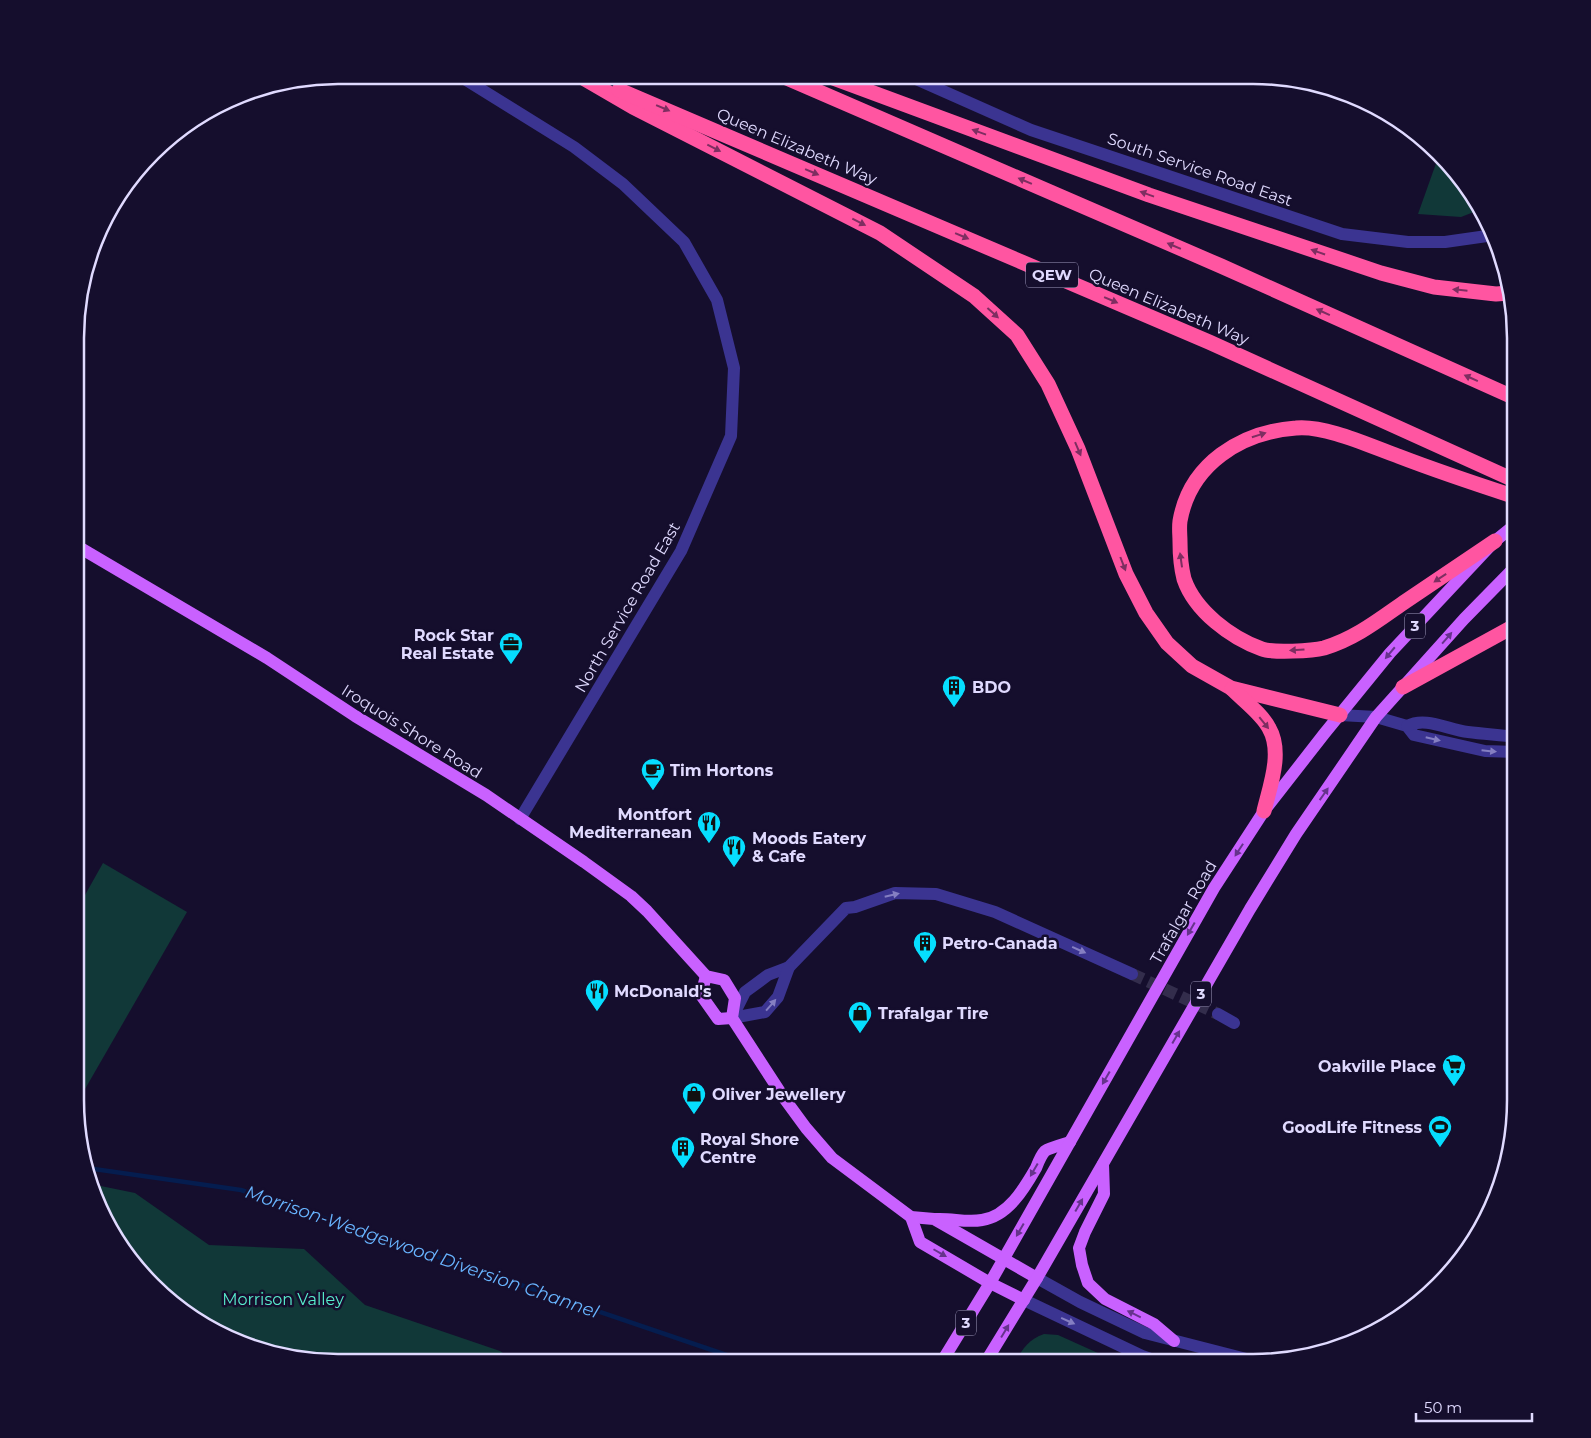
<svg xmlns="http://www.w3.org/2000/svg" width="1591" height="1438" font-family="Montserrat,sans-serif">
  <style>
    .green { fill: #113838 }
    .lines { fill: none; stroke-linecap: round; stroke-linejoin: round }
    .stream { stroke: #051d4f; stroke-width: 4.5 }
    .minor-tunnel { stroke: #332d4c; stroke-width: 12; stroke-dasharray: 12 6; stroke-linecap: butt }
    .minor { stroke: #3b3491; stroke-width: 12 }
    .major { stroke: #c961ff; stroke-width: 12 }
    .highway { stroke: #ff55a1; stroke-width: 15 }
    .oneway { fill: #7e2e61 }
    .oneway2 { fill: #66338c }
    .oneway3 { fill: #857fc2 }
    .labels { text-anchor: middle; stroke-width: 5; stroke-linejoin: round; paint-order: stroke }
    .shield { fill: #150e2d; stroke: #a39dc0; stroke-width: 1 }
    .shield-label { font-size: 15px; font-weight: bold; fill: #e0daff }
    .street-label { font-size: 16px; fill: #e0daff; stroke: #150e2d }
    .poi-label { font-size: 16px; font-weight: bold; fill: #e0daff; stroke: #150e2d; text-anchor: start }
    .park-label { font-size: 16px; fill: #58edcd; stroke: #150e2d }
    .water-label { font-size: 18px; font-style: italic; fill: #68b4ff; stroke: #150e2d }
    .rim { fill: none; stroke: #e0daff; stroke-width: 2.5 }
  </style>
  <rect width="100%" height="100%" fill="#150e2d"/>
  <g class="green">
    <path d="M 1439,155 L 1451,164 L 1479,210 L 1461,217 L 1418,214 Z"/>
    <path d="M 103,863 L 187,912 L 81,1096 L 76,1093 L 76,911 Z"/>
    <path d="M 91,1184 L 135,1193 L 209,1245 L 304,1249 L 365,1305 L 500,1351 L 517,1363 L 338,1363 L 237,1343 L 192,1319 L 140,1274 L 95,1200 Z"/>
    <path d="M 1044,1334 L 1058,1335 L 1120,1363 L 1015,1363 C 1022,1349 1029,1339 1044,1334 Z"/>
  </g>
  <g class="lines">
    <path class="stream" d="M 87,1168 L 241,1190 L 750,1363"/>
    <path class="minor-tunnel" d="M 1132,974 L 1218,1014"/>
    <g class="minor">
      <path d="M 458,75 L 574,147 L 623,184 L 684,242 L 717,300 L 734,368 L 731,436 L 681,551 L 520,819"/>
      <path d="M 907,75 L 1031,130 L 1342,234 L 1408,242 L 1445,242 L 1494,235"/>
      <path d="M 1340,715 L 1376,717 L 1407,726 L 1414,735 L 1485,751 L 1516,752"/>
      <path d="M 1407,726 C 1426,716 1448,730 1468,732 C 1484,734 1500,735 1516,737"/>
      <path d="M 1218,1014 L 1234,1023"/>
      <path d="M 733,1016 L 745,992 L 768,975 L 789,967 L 846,908 L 855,907 L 895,893 L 936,894 L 995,912 L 1132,974"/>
      <path d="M 732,1018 L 765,1012 L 778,997 L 789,967"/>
      <path d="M 1037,1278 L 1080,1302 L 1145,1333 L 1258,1362"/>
      <path d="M 1024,1300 L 1142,1356 L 1162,1363"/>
    </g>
    <g class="major">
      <path d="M 77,546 L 267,658 L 355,716 L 486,795 L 584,862 L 631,896 L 647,911 L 706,976 L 724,980 L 735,998 L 732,1018 L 784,1098 L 806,1128 L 832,1158 L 911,1217 L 934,1219 L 1037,1278"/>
      <path d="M 706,976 L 701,995 L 718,1019 L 732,1018"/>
      <path d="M 1103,1164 L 1104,1194 L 1085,1232 L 1079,1248 L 1082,1265 L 1088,1283 L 1105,1299 L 1154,1324 L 1174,1341"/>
      <path d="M 911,1217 L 920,1242 L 990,1283 L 1024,1300"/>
      <path d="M 936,1219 C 952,1218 966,1223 982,1220 C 1008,1216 1024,1189 1036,1168 C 1038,1163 1041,1155 1045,1151 C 1049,1148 1064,1144 1070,1142"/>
      <path d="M 941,1363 L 990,1283 L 1214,888 L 1264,811 L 1324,734 L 1390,653 L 1495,541 L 1516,524"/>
      <path d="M 985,1363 L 1037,1278 L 1250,909 L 1296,834 L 1376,717 L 1464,619 L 1516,566"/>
    </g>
    <g class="highway">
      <path d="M 578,75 L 633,107 L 880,233 L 974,296 L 1017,335 L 1048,384 L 1078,449 L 1126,574 L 1146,613 L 1167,643 L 1192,666 L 1231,688 L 1340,715"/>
      <path d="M 780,75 L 1221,266 L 1515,398"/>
      <path d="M 825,75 L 1149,195 L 1381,273 L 1434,287 L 1496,294 L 1509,293"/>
      <path d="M 619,90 L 1209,342 L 1516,481"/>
      <path d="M 1495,541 C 1465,561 1436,581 1406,601 C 1380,619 1355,639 1324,648 C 1312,651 1273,653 1262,649 C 1231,638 1195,611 1184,579 C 1181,567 1180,554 1180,542 C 1180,535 1179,528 1180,521 C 1190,464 1241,432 1296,428 C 1325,425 1370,446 1398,456 C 1437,471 1476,484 1516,497"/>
      <path d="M 1403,687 L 1516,625"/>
      <path d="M 1232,689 C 1243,700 1262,714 1269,728 C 1283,752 1270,786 1264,811"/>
    </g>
  </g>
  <defs><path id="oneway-solid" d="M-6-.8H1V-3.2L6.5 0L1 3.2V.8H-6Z" transform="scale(1.25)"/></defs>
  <g class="oneway">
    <use href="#oneway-solid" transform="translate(663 108) rotate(23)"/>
    <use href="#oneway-solid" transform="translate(979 132) rotate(-160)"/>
    <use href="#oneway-solid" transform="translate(714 148) rotate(27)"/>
    <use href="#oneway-solid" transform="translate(812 172) rotate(23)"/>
    <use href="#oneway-solid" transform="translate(1025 181) rotate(-157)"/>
    <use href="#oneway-solid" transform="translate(1147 194) rotate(-160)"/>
    <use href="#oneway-solid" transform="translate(859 222) rotate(27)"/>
    <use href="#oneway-solid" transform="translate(962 236) rotate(23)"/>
    <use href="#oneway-solid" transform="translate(1174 246) rotate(-157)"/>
    <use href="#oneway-solid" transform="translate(1318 252) rotate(-161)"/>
    <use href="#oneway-solid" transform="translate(1460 290) rotate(-174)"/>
    <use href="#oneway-solid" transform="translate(1111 300) rotate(23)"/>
    <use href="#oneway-solid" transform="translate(1323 312) rotate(-156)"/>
    <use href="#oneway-solid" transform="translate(993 313) rotate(42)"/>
    <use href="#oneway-solid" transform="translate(1471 378) rotate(-156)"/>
    <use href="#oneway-solid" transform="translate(1259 435) rotate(-18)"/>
    <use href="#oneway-solid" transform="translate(1078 449) rotate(67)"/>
    <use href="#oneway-solid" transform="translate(1181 560) rotate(-98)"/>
    <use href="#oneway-solid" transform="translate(1123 564) rotate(69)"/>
    <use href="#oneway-solid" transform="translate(1440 578) rotate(146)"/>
    <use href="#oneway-solid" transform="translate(1297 650) rotate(176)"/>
    <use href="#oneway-solid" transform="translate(1264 723) rotate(51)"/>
  </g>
  <g class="oneway2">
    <use href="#oneway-solid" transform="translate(1447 638) rotate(-49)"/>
    <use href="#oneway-solid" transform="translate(1390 653) rotate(130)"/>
    <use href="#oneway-solid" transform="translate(1324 794) rotate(-55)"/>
    <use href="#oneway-solid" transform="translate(1239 850) rotate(123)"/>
    <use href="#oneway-solid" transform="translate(1191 929) rotate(120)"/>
    <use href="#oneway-solid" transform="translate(1176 1037) rotate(-60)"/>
    <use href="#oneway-solid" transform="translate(1106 1078) rotate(120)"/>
    <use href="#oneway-solid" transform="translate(1034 1170) rotate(120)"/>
    <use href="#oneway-solid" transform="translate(1079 1205) rotate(-60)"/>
    <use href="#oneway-solid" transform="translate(1020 1230) rotate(120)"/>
    <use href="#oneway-solid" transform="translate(940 1253) rotate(30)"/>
    <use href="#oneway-solid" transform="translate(1134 1314) rotate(-154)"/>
    <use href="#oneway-solid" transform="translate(1005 1331) rotate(-59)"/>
  </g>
  <g class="oneway3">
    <use href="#oneway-solid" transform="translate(1433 739) rotate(13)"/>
    <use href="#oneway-solid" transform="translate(1489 751) rotate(6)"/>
    <use href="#oneway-solid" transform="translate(892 895) rotate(-13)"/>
    <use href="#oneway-solid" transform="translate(1079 950) rotate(24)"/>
    <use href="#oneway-solid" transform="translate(771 1005) rotate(-49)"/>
    <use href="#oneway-solid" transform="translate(1068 1321) rotate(24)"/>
  </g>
  <defs>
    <g id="office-pin" transform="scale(1.25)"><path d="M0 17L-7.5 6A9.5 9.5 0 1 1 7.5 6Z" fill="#06deff" stroke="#150e2d"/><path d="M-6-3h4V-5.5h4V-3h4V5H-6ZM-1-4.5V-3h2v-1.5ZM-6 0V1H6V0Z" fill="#111"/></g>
    <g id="building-pin" transform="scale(1.25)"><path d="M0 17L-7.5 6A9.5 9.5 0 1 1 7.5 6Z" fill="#06deff" stroke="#150e2d"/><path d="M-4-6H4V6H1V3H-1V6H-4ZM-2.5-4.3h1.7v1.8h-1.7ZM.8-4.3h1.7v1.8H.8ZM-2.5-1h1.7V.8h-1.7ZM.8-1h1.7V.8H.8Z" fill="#111"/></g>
    <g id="cafe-pin" transform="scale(1.25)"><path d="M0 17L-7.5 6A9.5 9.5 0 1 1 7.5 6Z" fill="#06deff" stroke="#150e2d"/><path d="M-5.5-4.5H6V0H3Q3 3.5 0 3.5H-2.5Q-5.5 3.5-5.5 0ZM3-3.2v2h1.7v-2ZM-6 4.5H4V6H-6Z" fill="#111"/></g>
    <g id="restaurant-pin" transform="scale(1.25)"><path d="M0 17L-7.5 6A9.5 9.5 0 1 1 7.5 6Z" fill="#06deff" stroke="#150e2d"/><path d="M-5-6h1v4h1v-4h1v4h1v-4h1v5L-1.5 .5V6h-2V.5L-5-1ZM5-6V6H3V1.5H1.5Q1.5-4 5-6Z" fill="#111"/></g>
    <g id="shop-pin" transform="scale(1.25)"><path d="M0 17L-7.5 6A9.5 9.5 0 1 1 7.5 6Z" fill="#06deff" stroke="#150e2d"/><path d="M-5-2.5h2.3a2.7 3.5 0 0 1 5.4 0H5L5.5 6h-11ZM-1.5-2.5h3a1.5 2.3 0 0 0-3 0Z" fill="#111"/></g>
    <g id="supermarket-pin" transform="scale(1.25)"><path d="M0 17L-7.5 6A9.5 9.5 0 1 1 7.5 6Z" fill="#06deff" stroke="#150e2d"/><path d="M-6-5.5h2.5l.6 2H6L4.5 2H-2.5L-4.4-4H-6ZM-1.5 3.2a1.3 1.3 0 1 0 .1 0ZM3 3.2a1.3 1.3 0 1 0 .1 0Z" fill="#111"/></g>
    <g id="stadium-pin" transform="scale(1.25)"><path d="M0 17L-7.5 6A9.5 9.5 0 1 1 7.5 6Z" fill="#06deff" stroke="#150e2d"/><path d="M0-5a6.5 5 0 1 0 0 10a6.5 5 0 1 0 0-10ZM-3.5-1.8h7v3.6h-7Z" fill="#111"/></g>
  </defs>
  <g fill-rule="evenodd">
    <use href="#office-pin" x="511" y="644"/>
    <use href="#building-pin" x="954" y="687"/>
    <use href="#cafe-pin" x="653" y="770"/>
    <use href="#restaurant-pin" x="709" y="823"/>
    <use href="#restaurant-pin" x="734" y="847"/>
    <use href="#building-pin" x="925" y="943"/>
    <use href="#restaurant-pin" x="597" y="991"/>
    <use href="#shop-pin" x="860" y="1013"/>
    <use href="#supermarket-pin" x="1454" y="1066"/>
    <use href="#shop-pin" x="694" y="1094"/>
    <use href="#stadium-pin" x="1440" y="1127"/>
    <use href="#building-pin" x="683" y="1148"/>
  </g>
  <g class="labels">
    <g class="shield">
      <rect x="1026" y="262.5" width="52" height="25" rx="4"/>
      <rect x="1405" y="613.5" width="20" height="25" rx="4"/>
      <rect x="1191" y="981.5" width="20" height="25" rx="4"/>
      <rect x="956" y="1310.5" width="20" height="25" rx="4"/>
    </g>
    <g class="shield-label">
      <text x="1052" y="280">QEW</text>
      <text x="1415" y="631">3</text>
      <text x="1201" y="999">3</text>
      <text x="966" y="1328">3</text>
    </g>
    <g class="street-label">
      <text transform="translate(797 146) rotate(23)" y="6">Queen Elizabeth Way</text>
      <text transform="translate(1200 169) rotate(19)" y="6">South Service Road East</text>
      <text transform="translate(1169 306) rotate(23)" y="6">Queen Elizabeth Way</text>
      <text transform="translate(627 607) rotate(-60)" y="6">North Service Road East</text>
      <text transform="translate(412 731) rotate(32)" y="6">Iroquois Shore Road</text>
      <text transform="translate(1183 912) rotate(-60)" y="6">Trafalgar Road</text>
    </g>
    <g class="poi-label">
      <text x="494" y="641" text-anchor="end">Rock Star<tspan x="494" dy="18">Real Estate</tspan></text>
      <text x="972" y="693">BDO</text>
      <text x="670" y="776">Tim Hortons</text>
      <text x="692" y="820" text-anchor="end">Montfort<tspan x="692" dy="18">Mediterranean</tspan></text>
      <text x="752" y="844">Moods Eatery<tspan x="752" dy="18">&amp; Cafe</tspan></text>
      <text x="942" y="949">Petro-Canada</text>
      <text x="614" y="997">McDonald's</text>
      <text x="878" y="1019">Trafalgar Tire</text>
      <text x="1436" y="1072" text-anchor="end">Oakville Place</text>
      <text x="712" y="1100">Oliver Jewellery</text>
      <text x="1422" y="1133" text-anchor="end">GoodLife Fitness</text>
      <text x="700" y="1145">Royal Shore<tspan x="700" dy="18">Centre</tspan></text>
    </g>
    <g class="park-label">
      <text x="283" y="1305">Morrison Valley</text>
    </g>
    <g class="water-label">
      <text transform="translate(422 1252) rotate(19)" y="6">Morrison-Wedgewood Diversion Channel</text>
    </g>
  </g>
  <path d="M0 0H1591V1438H0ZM338 84H1253A254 254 0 0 1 1507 338V1100A254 254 0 0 1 1253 1354H338A254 254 0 0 1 84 1100V338A254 254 0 0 1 338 84Z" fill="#150e2d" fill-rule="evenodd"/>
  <path class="rim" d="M338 84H1253A254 254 0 0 1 1507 338V1100A254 254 0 0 1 1253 1354H338A254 254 0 0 1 84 1100V338A254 254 0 0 1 338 84Z"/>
  <path d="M1416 1413v8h116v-8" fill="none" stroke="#e0daff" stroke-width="2.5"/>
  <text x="1424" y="1413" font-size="15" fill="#e0daff" stroke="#150e2d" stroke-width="4" paint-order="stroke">50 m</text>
</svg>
